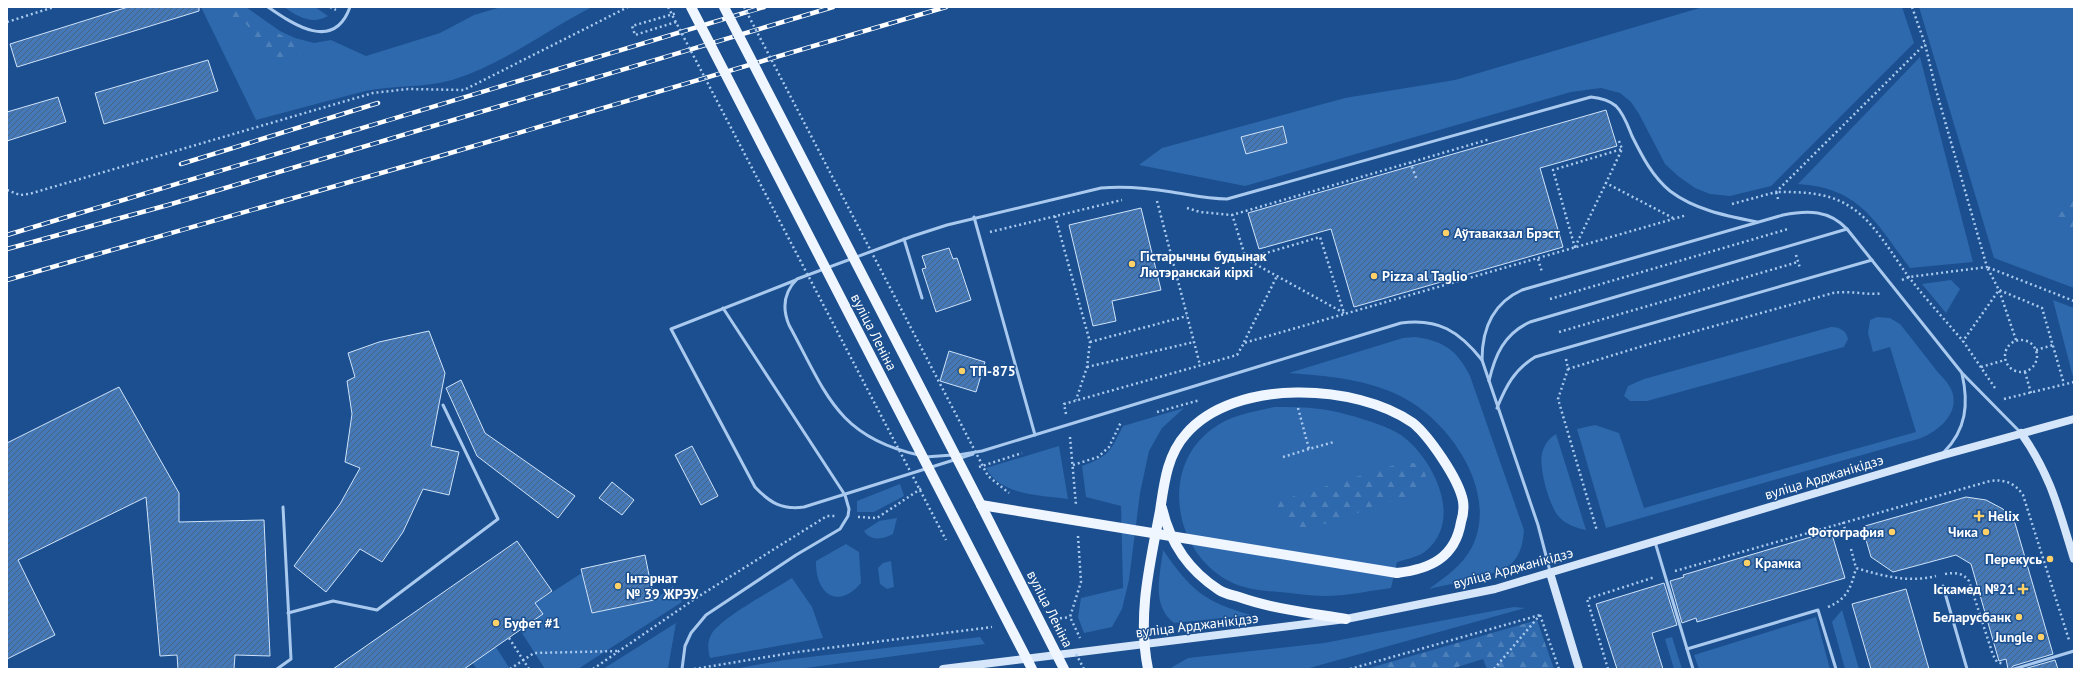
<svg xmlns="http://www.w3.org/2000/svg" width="2081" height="676" font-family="'PT Sans',sans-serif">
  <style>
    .green { fill: #2e69ad }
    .forest { fill: url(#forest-firs) }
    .building { fill: url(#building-hatch); stroke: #cfe3fa }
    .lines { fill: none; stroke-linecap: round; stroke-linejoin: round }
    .path { stroke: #a9c9ee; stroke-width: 2.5; stroke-dasharray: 2 3; stroke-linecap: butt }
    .service { stroke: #a9c9ee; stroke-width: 3 }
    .secondary { stroke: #d6e6fa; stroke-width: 8 }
    .primary { stroke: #f0f6ff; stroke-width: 10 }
    .rail-casing { stroke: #fff; stroke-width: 4.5 }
    .rail { stroke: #1b4f8f; stroke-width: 3; stroke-dasharray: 9; stroke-linecap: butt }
    .path-bridge { stroke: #a9c9ee; stroke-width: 2.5; stroke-dasharray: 2 3; stroke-linecap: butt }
    .primary-bridge { stroke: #f0f6ff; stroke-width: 10 }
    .poi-dot { fill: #ffd166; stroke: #1b4f8f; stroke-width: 1.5 }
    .labels { text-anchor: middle; stroke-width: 3; stroke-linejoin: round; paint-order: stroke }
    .poi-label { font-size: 14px; font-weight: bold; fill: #fff; stroke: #1b4f8f; text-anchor: start }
    .street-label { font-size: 14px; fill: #fff; stroke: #1b4f8f }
  </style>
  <defs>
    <pattern id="forest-firs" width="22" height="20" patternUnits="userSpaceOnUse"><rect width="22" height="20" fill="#2e69ad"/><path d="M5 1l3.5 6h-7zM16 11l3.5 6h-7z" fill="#4d80b9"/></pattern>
    <pattern id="building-hatch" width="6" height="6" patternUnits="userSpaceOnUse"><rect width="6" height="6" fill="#4478b7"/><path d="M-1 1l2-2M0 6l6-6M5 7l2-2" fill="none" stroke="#486282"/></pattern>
  </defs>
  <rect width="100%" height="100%" fill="#1b4f8f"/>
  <g class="green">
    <path d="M 201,7 L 246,7 L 280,31 L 295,38 L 314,43 L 331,40 L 366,56 L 440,33 L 474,15 L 501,7 L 592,7 C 547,30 500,66 452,80 C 425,88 393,85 365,91 L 256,120 Z"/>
    <path d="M 284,7 L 315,7 L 328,16 C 312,25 298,17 284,7 Z"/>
    <path d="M 1703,7 L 1902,7 L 1914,43 L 1771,186 L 1730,196 L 1710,194 L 1695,188 L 1678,176 L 1665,164 L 1639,114 L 1631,102 L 1620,93 L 1601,88 L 1571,92 L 1245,186 L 1139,165 L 1162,148 L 1345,98 L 1455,80 Z"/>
    <path d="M 1919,7 L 2074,7 L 2074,288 L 1994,258 Z"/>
    <path d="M 1920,57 L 1973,262 L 1910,268 C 1875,222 1861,188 1798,184 Z"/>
    <path d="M 1951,280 L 1960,289 L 1946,313 L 1922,284 Z"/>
    <path d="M 2053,300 L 2074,308 L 2074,377 L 2073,377 Z"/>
    <path d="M 1877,317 L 1890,318 L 1900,324 C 1912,339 1924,354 1936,370 C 1941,376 1948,382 1951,389 C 1962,413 1937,433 1918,439 L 1606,528 L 1577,429 L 1595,425 L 1619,433 L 1644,508 L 1916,432 L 1890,347 L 1873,352 L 1868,333 L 1870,320 Z"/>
    <path d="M 1831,327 C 1839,327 1846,330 1848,339 L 1844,347 L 1647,401 L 1630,401 L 1624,396 L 1628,386 L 1644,379 Z"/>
    <path d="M 1415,337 C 1444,341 1457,350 1470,376 L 1524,530 C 1523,542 1521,555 1511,564 C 1496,576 1449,584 1429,589 C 1445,577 1462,566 1472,547 C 1499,493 1451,423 1404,398 C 1369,379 1327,376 1289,373 L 1403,338 Z"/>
    <path d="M 1274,407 C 1290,407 1305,407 1320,409 C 1339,411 1385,424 1401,435 C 1432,457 1464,518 1427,550 C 1419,557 1407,559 1397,562 L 1391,588 C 1369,591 1346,596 1325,596 C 1310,596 1294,593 1279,592 C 1262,591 1244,589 1229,581 C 1174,553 1159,468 1212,429 C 1230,415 1253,412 1274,407 Z"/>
    <path d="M 1184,408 L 1162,428 L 1149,451 L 1140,493 L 1129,580 L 1122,609 L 1112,627 L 1084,633 L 1078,617 L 1081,598 L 1123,588 L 1121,506 L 1086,497 L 1082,466 C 1110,456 1110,451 1123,426 Z"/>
    <path d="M 1556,434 L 1586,530 C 1576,528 1567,525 1559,517 C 1549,506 1537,464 1543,450 C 1546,442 1550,438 1556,434 Z"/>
    <path d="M 1059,446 L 1068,499 C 1040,495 1001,496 986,468 Z"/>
    <path d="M 900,484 L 904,496 L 874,512 L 857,512 L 857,501 Z"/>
    <path d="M 897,518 L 893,534 C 883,539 871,542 864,531 L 879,521 Z"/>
    <path d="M 846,544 L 859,552 L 861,583 C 837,611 815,593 816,561 Z"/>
    <path d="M 1163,550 C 1191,590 1204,602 1251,615 L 1174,623 C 1151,605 1160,576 1163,550 Z"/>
    <path d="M 891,561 L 894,587 L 887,589 L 880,584 L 878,568 L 883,563 Z"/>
    <path d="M 582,573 L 592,613 L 654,600 L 673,586 L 682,602 L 578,669 L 545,669 L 520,630 L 535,603 Z"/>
    <path d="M 792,578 L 812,607 L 823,638 L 710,658 C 708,650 707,643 711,635 C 718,619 775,589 792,578 Z"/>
    <path d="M 1514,607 L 1525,608 L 1306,669 L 1169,669 L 1188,658 L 1324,643 Z"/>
    <path d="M 1842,610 L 1859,669 L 1845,669 L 1832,622 Z"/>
    <path d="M 1816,617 L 1830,669 L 1699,669 L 1694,655 Z"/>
    <path d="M 676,623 L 668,668 L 603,669 Z"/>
    <path d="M 980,637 L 985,644 L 798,669 L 734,669 L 784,660 Z"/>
    <path d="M 1672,637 L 1682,669 L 1674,669 L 1665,639 Z"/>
    <path d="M 496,647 L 510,669 L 477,669 L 468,657 L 480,658 Z"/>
  </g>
  <g class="forest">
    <path d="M 222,7 L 241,7 L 264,26 L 295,42 L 299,46 L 300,55 C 289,71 264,54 256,42 C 253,36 251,30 247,25 C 239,18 227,17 222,7 Z"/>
    <path d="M 2074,187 L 2074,234 L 2058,223 C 2057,206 2061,200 2074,187 Z"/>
    <path d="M 1414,463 C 1428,468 1430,484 1418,493 L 1312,528 C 1299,529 1272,523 1270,507 L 1275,502 L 1398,464 Z"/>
    <path d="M 1537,620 L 1554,669 L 1487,669 L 1483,659 L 1451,669 L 1366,669 Z"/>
  </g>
  <g class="building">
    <path d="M 128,7 L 199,7 L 199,11 L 17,67 L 10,44 Z"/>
    <path d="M 208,60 L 218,91 L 104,124 L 95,93 Z"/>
    <path d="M 58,97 L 66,122 L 7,141 L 7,112 Z"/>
    <path d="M 1606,110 L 1617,146 L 1540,168 L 1563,247 L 1354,307 L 1331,229 L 1259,249 L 1248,213 Z"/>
    <path d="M 1283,126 L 1287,143 L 1246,154 L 1241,137 Z"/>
    <path d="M 1141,208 L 1161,290 L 1112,301 L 1116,321 L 1093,326 L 1069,225 Z"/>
    <path d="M 949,248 L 953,259 L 957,258 L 971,300 L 936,312 L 922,269 L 926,268 L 922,256 Z"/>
    <path d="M 429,331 L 445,373 L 431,446 L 459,452 L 449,495 L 423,489 L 403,532 L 382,562 L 360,549 L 326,592 L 294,566 L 340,504 L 360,468 L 345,462 L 352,414 L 347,381 L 355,377 L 348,353 L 379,342 Z"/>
    <path d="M 949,351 L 985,362 L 976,392 L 940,381 Z"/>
    <path d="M 461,380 L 485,433 L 575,496 L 558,518 L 477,456 L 446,388 Z"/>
    <path d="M 119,387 L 179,493 L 179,522 L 264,520 L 270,656 L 235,655 L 234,669 L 178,669 L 177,655 L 160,656 L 146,497 L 18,560 L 55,635 L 7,659 L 7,443 Z"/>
    <path d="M 692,446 L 718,496 L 701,505 L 675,455 Z"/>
    <path d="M 612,482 L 634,500 L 622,515 L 599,498 Z"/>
    <path d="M 1966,497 L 1986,500 L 2003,509 L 2015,523 L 2053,654 L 2013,666 L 2011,669 L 2008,669 L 2006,659 L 1999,661 L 1971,564 L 1956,555 L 1893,572 L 1871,557 L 1864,533 L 1866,532 L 1865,526 Z"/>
    <path d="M 1831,531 L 1845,578 L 1697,622 L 1696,618 L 1682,623 L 1670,581 L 1684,577 L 1683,575 Z"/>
    <path d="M 517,541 L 552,591 L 535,603 L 543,614 L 464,669 L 333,669 Z"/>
    <path d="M 645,555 L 654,600 L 592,613 L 581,569 Z"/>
    <path d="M 1664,583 L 1677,625 L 1652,633 L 1663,669 L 1617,669 L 1596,604 Z"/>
    <path d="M 1906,589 L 1929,669 L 1871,669 L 1852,604 Z"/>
    <path d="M 2055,660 L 2058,669 L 2024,669 Z"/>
  </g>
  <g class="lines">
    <g class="path">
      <path d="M 330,7 L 336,10"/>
      <path d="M 7,22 L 54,7"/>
      <path d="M 676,22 L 635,35 L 632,26 L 677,13"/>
      <path d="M 1619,141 L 1622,149 L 1606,183 L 1673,218"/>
      <path d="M 1410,162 L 1417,180"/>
      <path d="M 7,190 L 20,195 L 29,194 L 373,93 L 408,89 L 464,90 L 628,7"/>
      <path d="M 1778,199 L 1776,192 C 1803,192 1829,192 1852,208 C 1874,222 1892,254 1908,276 C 1925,298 1944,319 1963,341"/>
      <path d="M 1157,201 L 1200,365"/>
      <path d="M 1732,204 L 1776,192 L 1925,44"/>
      <path d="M 1187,208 L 1200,212 L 1232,215 L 1490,139"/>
      <path d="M 1232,214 L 1246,259 L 1320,237 L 1344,313"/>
      <path d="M 1055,216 L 1090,342 L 1087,367 L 1076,400"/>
      <path d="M 990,232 L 1122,200"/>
      <path d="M 1575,247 L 1606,183"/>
      <path d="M 1575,248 L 1553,170 L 1622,149"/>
      <path d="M 1796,255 L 1800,268"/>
      <path d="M 1246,259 L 1344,313"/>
      <path d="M 1538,259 L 1542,272"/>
      <path d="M 1902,280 L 1909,277 L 1987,267 L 1936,90 L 1925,44 L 1912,7"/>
      <path d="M 1550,299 L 1788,229"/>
      <path d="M 1559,332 L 1798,262"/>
      <circle cx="2021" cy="356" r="16"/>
      <path d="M 2016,340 L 1999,290 L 1987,267 L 2074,301"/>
      <path d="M 1090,342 L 1187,316"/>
      <path d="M 1244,342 L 1277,276"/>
      <path d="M 2036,350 L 2053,345"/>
      <path d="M 1566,359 L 1568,369 L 1558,399 L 1597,531"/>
      <path d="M 1087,367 L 1194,342"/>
      <path d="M 1981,367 L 2005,360"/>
      <path d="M 1568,369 L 1646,345 L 1833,293 C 1849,290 1870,296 1882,293"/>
      <path d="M 2025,372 L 2031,393"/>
      <path d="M 1995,388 L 1963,341 L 1999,290 L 2042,308 L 2064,384"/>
      <path d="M 2004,399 L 2074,382"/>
      <path d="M 1298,408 L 1309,449 L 1334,442"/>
      <path d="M 1157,412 L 1200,400"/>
      <path d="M 1066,414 L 1064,404 L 1237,355 L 1244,343 L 1687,215"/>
      <path d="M 1070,437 L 1076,505"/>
      <path d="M 1283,457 L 1309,449"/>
      <path d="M 1073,465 L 1098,457 L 1109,447 L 1121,422"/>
      <path d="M 979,467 L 1022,453"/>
      <path d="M 858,517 L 877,518 L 922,488"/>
      <path d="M 1843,522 L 1847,537"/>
      <path d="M 1078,536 L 1081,582 L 1070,617 L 1080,638"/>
      <path d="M 1851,549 L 1856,568 C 1883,576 1908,583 1936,576"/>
      <path d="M 1675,571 L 1990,481 C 2004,479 2015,483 2023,495 L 2069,640"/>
      <path d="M 1945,574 C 1955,572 1963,573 1969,581 L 1993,655 L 1997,662 L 2004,664"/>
      <path d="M 1828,607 C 1847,599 1851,588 1856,568"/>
      <path d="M 1540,615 L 1559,669"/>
      <path d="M 1055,619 L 1070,617"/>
      <path d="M 509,638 L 529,669"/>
      <path d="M 510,669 L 534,653 L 619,651"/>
      <path d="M 593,669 L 696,598 L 827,516 L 835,516"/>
      <path d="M 694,669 L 797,652 L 992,627"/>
      <path d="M 1350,669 L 1540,615"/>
      <path d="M 1494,669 L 1540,615"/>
      <path d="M 1608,669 L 1587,599 L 1655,577"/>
    </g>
    <g class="service">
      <path d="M 268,7 C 294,25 334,52 350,7"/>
      <path d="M 974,217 L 1035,435"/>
      <path d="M 904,239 L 922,298"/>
      <path d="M 796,280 L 671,329 L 755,487 C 770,503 782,510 804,507 L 973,454"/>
      <path d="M 1482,360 C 1482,329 1493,303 1522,290 L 1783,215 C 1808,210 1829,210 1847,229 L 1962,373 L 2021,433"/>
      <path d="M 1489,381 C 1495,355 1504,334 1530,322 L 1847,229"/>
      <path d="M 1497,408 C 1506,386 1514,370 1535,357 L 1872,260"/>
      <path d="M 1944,452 C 1966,430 1969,404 1962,374"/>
      <path d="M 919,455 C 837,437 826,393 789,325 C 782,308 783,293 797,279 L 913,236 L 947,225 L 1101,188 C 1125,186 1148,188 1172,192 C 1191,195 1207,199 1227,199 L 1591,97 C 1600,98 1609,100 1616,106 C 1624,114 1628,126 1632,136 C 1642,156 1652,176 1670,191 C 1695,210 1727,216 1757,222"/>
      <path d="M 958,455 L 982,451 L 1401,323 C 1438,318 1459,331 1482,360 L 1538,525 L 1550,571"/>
      <path d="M 925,457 L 953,455"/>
      <path d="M 1655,542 L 1693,669"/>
      <path d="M 1943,586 L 1967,669"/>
      <path d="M 288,613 L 333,601 L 377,610 L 498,519 L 443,405"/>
      <path d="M 1687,649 L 1818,610 L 1836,669"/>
      <path d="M 277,669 L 291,659 L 283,507"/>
      <path d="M 682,669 L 685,646 L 691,633 L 706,615 L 796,555 L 840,529 L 848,516 L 849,509 L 845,495 L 723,308"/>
      <path d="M 2014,669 L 2074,651"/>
    </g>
    <g class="secondary">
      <path d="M 2021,433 C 2051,475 2059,511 2074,559"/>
      <path d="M 1550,573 L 1579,669"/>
      <path d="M 943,669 L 1346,619 L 1495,589 L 1940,456 L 2074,419"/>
    </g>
    <g class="primary">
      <path d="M 1162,508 C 1170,543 1188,570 1219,590 C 1225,594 1232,595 1239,597 C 1273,609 1310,613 1346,619"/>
      <path d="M 1148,669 C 1137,615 1150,564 1160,511 C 1164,484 1167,455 1186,434 C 1234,378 1356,383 1413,423 C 1424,432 1434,446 1442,458 C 1450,470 1460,486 1463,501 C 1464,508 1463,516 1461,522 C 1455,558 1430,569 1397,573"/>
    </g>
    <g class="rail-casing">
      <g id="rail">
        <path d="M 181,164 L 378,103"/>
        <path d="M 7,235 L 764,7"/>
        <path d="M 7,249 L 168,205 L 833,7"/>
        <path d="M 7,280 L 430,159 L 946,7"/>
      </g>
    </g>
    <use href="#rail" class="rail"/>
    <g class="path-bridge">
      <path d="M 668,7 L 946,540"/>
      <path d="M 744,7 L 988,476 L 1009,493"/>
      <path d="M 1076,654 L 1084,669"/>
    </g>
    <g class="primary-bridge">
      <path d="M 691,7 L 1032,669"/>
      <path d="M 724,7 L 981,505 L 1064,669"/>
      <path d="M 981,505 L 1397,573"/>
    </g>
  </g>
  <g class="poi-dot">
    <circle cx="1446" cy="233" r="4"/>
    <circle cx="1132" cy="264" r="4"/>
    <circle cx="1374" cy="276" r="4"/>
    <circle cx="962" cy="371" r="4"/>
    <path d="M1977 510h4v4h4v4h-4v4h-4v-4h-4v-4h4z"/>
    <circle cx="1892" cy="532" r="4"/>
    <circle cx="1986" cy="532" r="4"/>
    <circle cx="2050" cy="559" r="4"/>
    <circle cx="1747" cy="563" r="4"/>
    <circle cx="618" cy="586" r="4"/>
    <path d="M2021 583h4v4h4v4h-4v4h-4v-4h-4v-4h4z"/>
    <circle cx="2019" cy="617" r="4"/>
    <circle cx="496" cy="623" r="4"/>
    <circle cx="2041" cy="637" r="4"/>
  </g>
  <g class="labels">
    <g class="poi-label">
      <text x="1454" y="238">Аўтавакзал Брэст</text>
      <text x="1140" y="261">Гістарычны будынак<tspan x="1140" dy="16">Лютэранскай кірхі</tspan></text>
      <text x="1382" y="281">Pizza al Taglio</text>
      <text x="970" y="376">ТП-875</text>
      <text x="1988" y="521">Helix</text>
      <text x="1884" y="537" text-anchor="end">Фотография</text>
      <text x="1978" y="537" text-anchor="end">Чика</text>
      <text x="2042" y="564" text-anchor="end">Перекусь</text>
      <text x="1755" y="568">Крамка</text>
      <text x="626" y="583">Інтэрнат<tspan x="626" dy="16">№ 39 ЖРЭУ</tspan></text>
      <text x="2015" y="594" text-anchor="end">Іскамед №21</text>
      <text x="2011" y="622" text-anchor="end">Беларусбанк</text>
      <text x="504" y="628">Буфет #1</text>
      <text x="2033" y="642" text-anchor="end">Jungle</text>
    </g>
    <g class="street-label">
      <text transform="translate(874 332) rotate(63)" y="5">вуліца Леніна</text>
      <text transform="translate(1824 477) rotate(-17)" y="5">вуліца Арджанікідзэ</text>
      <text transform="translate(1513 568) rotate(-15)" y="5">вуліца Арджанікідзэ</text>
      <text transform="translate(1050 609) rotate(63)" y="5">вуліца Леніна</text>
      <text transform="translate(1197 625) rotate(-7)" y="5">вуліца Арджанікідзэ</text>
    </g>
  </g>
  <rect width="2081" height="676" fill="none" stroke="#ffffff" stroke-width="16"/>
</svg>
